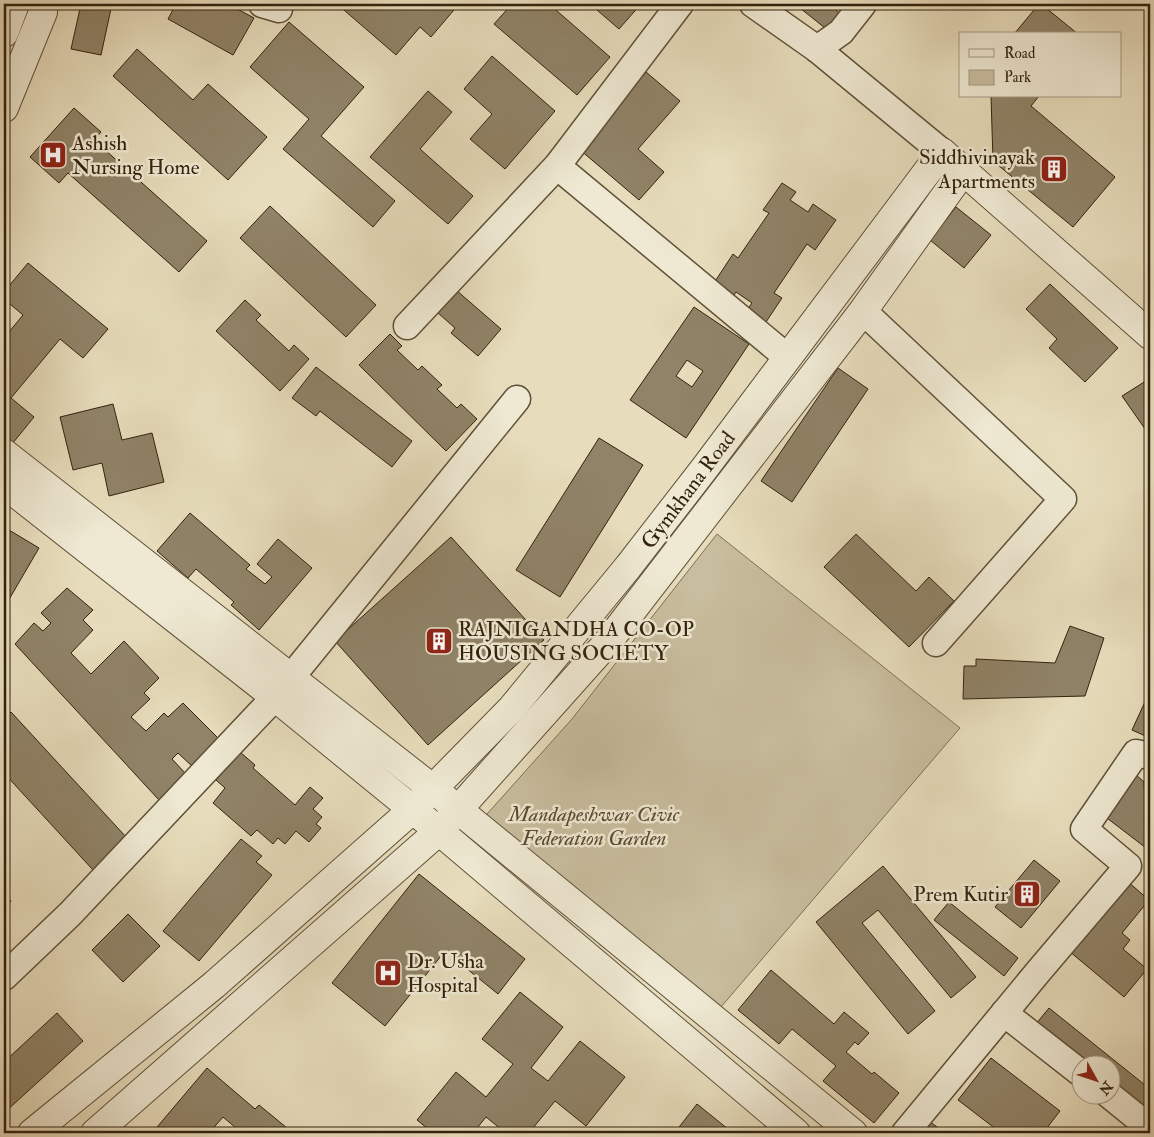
<svg xmlns="http://www.w3.org/2000/svg" width="1154" height="1137" font-family="'IM FELL Double Pica',serif">
  <style>
    .green { fill: #c8bd9e; stroke: #7d7056 }
    .building { fill: #908368; stroke: #32220d; fill-rule: evenodd }
    .lines { fill: none; stroke-linecap: round; stroke-linejoin: round }
    .minor-casing { stroke: #5f5139; stroke-width: 29 }
    .tertiary-casing { stroke: #5f5139; stroke-width: 30 }
    .minor { stroke: #efe9d3; stroke-width: 26 }
    .tertiary { stroke: #efe9d3; stroke-width: 28 }
    .labels { text-anchor: middle; stroke-width: 5; stroke-linejoin: round; paint-order: stroke }
    .poi-label { font-size: 21px; fill: #32220d; stroke: #efe9d3; text-anchor: start }
    .street-label { font-size: 21px; fill: #32220d; stroke: #efe9d3 }
    .park-label { font-size: 21px; font-style: italic; fill: #584931; stroke: #efe9d3 }
  </style>
  <rect width="100%" height="100%" fill="#e7ddbc"/>
  <filter id="stains"><feTurbulence type="fractalNoise" baseFrequency=".004" numOctaves="4"/><feColorMatrix values="0 0 0 0 .2 0 0 0 0 .09 0 0 0 0 .02 0 0 0 .5 -.17"/></filter>
  <radialGradient id="worn" r=".72"><stop offset=".6" stop-color="#630" stop-opacity="0"/><stop offset="1" stop-color="#630" stop-opacity=".3"/></radialGradient>
  <path class="green" d="M 717,534 L 960,728 L 715,1014 L 479,823 L 572,719 Z"/>
  <g class="building">
    <path d="M 81,4 L 112,4 L 101,55 L 71,49 Z"/>
    <path d="M 176,4 L 228,4 L 254,18 L 233,55 L 168,19 Z"/>
    <path d="M 337,4 L 399,4 L 406,10 L 412,4 L 459,4 L 431,37 L 420,27 L 396,55 Z"/>
    <path d="M 512,4 L 549,4 L 610,57 L 577,95 L 494,24 Z"/>
    <path d="M 590,4 L 641,4 L 619,29 Z"/>
    <path d="M 795,4 L 840,4 L 836,10 L 843,16 L 830,32 Z"/>
    <path d="M 1039,4 L 1041,4 L 1078,34 L 1014,34 Z"/>
    <path d="M 289,22 L 364,87 L 321,136 L 395,201 L 373,227 L 283,149 L 309,119 L 250,67 Z"/>
    <path d="M 137,49 L 193,100 L 208,84 L 267,137 L 228,180 L 113,76 Z"/>
    <path d="M 492,56 L 555,111 L 505,169 L 470,139 L 492,114 L 464,89 Z"/>
    <path d="M 646,72 L 680,101 L 638,149 L 664,172 L 639,200 L 579,149 Z"/>
    <path d="M 428,91 L 452,112 L 420,149 L 473,196 L 448,224 L 370,157 Z"/>
    <path d="M 991,96 L 1039,96 L 1031,106 L 1115,177 L 1073,227 L 993,161 Z"/>
    <path d="M 74,108 L 101,132 L 94,140 L 207,241 L 179,272 L 68,173 L 59,183 L 30,157 Z"/>
    <path d="M 782,183 L 796,192 L 790,200 L 808,212 L 813,204 L 836,220 L 815,250 L 807,244 L 774,293 L 782,298 L 764,325 L 745,313 L 752,303 L 736,292 L 729,302 L 710,289 L 733,254 L 738,258 L 769,213 L 763,210 Z"/>
    <path d="M 270,206 L 376,305 L 346,337 L 240,238 Z"/>
    <path d="M 956,207 L 991,235 L 964,268 L 930,240 Z"/>
    <path d="M 28,263 L 108,329 L 83,358 L 60,339 L 11,398 L 34,417 L 8,449 L 4,446 L 4,338 L 23,315 L 4,299 L 4,292 Z"/>
    <path d="M 448,283 L 501,329 L 478,356 L 451,333 L 455,328 L 429,305 Z"/>
    <path d="M 1050,284 L 1118,348 L 1085,382 L 1049,348 L 1057,339 L 1026,309 Z"/>
    <path d="M 245,300 L 261,315 L 256,320 L 289,351 L 294,345 L 309,359 L 280,391 L 216,331 Z"/>
    <path d="M 694,307 L 749,344 L 686,438 L 630,400 ZM 687,360 L 703,371 L 692,387 L 676,376 Z"/>
    <path d="M 390,334 L 402,346 L 397,350 L 418,370 L 422,366 L 442,385 L 437,389 L 457,408 L 461,404 L 477,419 L 446,451 L 359,365 Z"/>
    <path d="M 316,367 L 412,441 L 392,467 L 320,411 L 316,416 L 292,398 Z"/>
    <path d="M 838,368 L 868,389 L 792,502 L 761,481 Z"/>
    <path d="M 1149,379 L 1150,381 L 1150,436 L 1122,396 Z"/>
    <path d="M 113,404 L 122,440 L 152,433 L 164,482 L 109,496 L 102,463 L 73,470 L 60,417 Z"/>
    <path d="M 599,438 L 643,465 L 560,597 L 516,570 Z"/>
    <path d="M 190,513 L 250,565 L 246,569 L 265,584 L 272,577 L 257,564 L 278,539 L 312,568 L 259,630 L 231,605 L 234,602 L 196,569 L 188,578 L 157,551 Z"/>
    <path d="M 4,527 L 39,548 L 4,608 Z"/>
    <path d="M 856,534 L 916,591 L 929,577 L 954,601 L 909,647 L 824,567 Z"/>
    <path d="M 451,537 L 544,640 L 428,745 L 335,641 Z"/>
    <path d="M 67,588 L 93,610 L 83,620 L 93,630 L 71,653 L 91,674 L 124,641 L 159,678 L 144,693 L 150,699 L 131,717 L 146,731 L 164,713 L 168,717 L 183,703 L 220,740 L 193,767 L 178,753 L 172,759 L 186,774 L 159,800 L 15,644 L 34,623 L 43,631 L 51,623 L 41,613 Z"/>
    <path d="M 1070,626 L 1104,638 L 1085,696 L 963,699 L 964,666 L 976,666 L 976,659 L 1055,663 Z"/>
    <path d="M 1150,691 L 1150,738 L 1132,730 Z"/>
    <path d="M 11,712 L 127,838 L 93,870 L 4,773 L 4,719 Z"/>
    <path d="M 240,752 L 255,765 L 253,768 L 295,805 L 310,787 L 323,798 L 313,809 L 322,817 L 316,824 L 321,828 L 309,842 L 296,831 L 285,844 L 278,838 L 273,844 L 257,830 L 251,836 L 213,803 L 225,788 L 216,780 Z"/>
    <path d="M 1134,773 L 1144,782 L 1145,805 L 1150,809 L 1150,851 L 1103,815 Z"/>
    <path d="M 241,839 L 262,856 L 256,862 L 272,875 L 199,961 L 163,931 Z"/>
    <path d="M 1034,860 L 1060,881 L 1021,928 L 995,907 Z"/>
    <path d="M 883,866 L 976,977 L 951,998 L 878,910 L 862,923 L 935,1011 L 908,1034 L 816,922 Z"/>
    <path d="M 419,874 L 525,959 L 498,994 L 445,951 L 385,1026 L 332,983 Z"/>
    <path d="M 1127,881 L 1149,900 L 1122,933 L 1130,940 L 1123,949 L 1147,969 L 1124,997 L 1069,951 Z"/>
    <path d="M 4,895 L 11,901 L 4,909 Z"/>
    <path d="M 949,902 L 1018,958 L 1004,976 L 934,920 Z"/>
    <path d="M 128,914 L 160,946 L 123,982 L 92,950 Z"/>
    <path d="M 771,970 L 834,1024 L 844,1012 L 869,1033 L 858,1045 L 855,1042 L 846,1052 L 872,1074 L 874,1072 L 899,1093 L 874,1123 L 823,1081 L 836,1066 L 792,1029 L 779,1044 L 738,1010 Z"/>
    <path d="M 520,992 L 563,1027 L 531,1068 L 548,1081 L 580,1041 L 625,1077 L 586,1126 L 555,1101 L 529,1133 L 506,1133 L 486,1117 L 473,1133 L 433,1133 L 417,1120 L 456,1072 L 486,1097 L 513,1064 L 482,1039 Z"/>
    <path d="M 1049,1008 L 1150,1089 L 1150,1109 L 1142,1119 L 1111,1094 L 1112,1064 L 1082,1064 L 1031,1030 Z"/>
    <path d="M 57,1013 L 83,1041 L 4,1113 L 4,1062 Z"/>
    <path d="M 991,1058 L 1060,1111 L 1043,1133 L 1001,1133 L 958,1100 Z"/>
    <path d="M 207,1068 L 255,1109 L 259,1105 L 287,1128 L 283,1133 L 242,1133 L 223,1117 L 209,1133 L 152,1133 Z"/>
    <path d="M 697,1104 L 733,1133 L 678,1133 L 676,1131 Z"/>
    <path d="M 929,1121 L 945,1133 L 919,1133 Z"/>
  </g>
  <g class="lines">
    <g class="minor-casing">
      <g id="minor">
        <path d="M 262,4 L 279,9"/>
        <path d="M 753,4 L 817,49 L 942,152"/>
        <path d="M 817,49 L 841,32 L 863,4"/>
        <path d="M 557,166 L 680,4"/>
        <path d="M 863,311 L 1063,499 L 936,643"/>
        <path d="M 407,326 L 557,166 L 787,357"/>
        <path d="M 4,977 L 70,914 L 275,697 L 517,399"/>
        <path d="M 1004,1013 L 1082,1074"/>
        <path d="M 1108,1094 L 1150,1128"/>
        <path d="M 905,1133 L 1038,972 L 1128,866 L 1084,829 L 1136,753 L 1150,756"/>
      </g>
    </g>
    <g class="tertiary-casing">
      <g id="tertiary">
        <path d="M 4,33 L 15,4"/>
        <path d="M 4,108 L 43,12 L 42,4"/>
        <path d="M 4,453 L 433,789 L 853,1133"/>
        <path d="M 4,484 L 275,697 L 439,831 L 796,1133"/>
        <path d="M 32,1133 L 214,985 L 412,810 L 512,708 L 628,567 L 704,469 L 942,152 L 1150,335"/>
        <path d="M 95,1133 L 439,831 L 607,643 L 863,311 L 963,171"/>
      </g>
    </g>
    <use href="#minor" class="minor"/>
    <use href="#tertiary" class="tertiary"/>
  </g>
  <defs>
    <g id="hospital-square" transform="scale(1.4375)"><rect x="-9" y="-9" width="18" height="18" rx="4" fill="#8f2418" stroke="#efe9d3"/><path d="M-5-5h3v3.5h4V-5h3V5h-3V1.5h-4V5h-3Z" fill="#fff"/></g>
    <g id="building-square" transform="scale(1.4375)"><rect x="-9" y="-9" width="18" height="18" rx="4" fill="#8f2418" stroke="#efe9d3"/><path d="M-4-6H4V6H1V3H-1V6H-4ZM-2.5-4.3h1.7v1.8h-1.7ZM.8-4.3h1.7v1.8H.8ZM-2.5-1h1.7V.8h-1.7ZM.8-1h1.7V.8H.8Z" fill="#fff"/></g>
  </defs>
  <g fill-rule="evenodd">
    <use href="#hospital-square" x="53" y="155"/>
    <use href="#building-square" x="1054" y="169"/>
    <use href="#building-square" x="439" y="641"/>
    <use href="#building-square" x="1027" y="894"/>
    <use href="#hospital-square" x="388" y="973"/>
  </g>
  <g class="labels">
    <g class="poi-label">
      <text x="72" y="150">Ashish<tspan x="72" dy="24">Nursing Home</tspan></text>
      <text x="1035" y="164" text-anchor="end">Siddhivinayak<tspan x="1035" dy="24">Apartments</tspan></text>
      <text x="458" y="636">RAJNIGANDHA CO-OP<tspan x="458" dy="24">HOUSING SOCIETY</tspan></text>
      <text x="1008" y="901" text-anchor="end">Prem Kutir</text>
      <text x="407" y="968">Dr. Usha<tspan x="407" dy="24">Hospital</tspan></text>
    </g>
    <g class="street-label">
      <text transform="translate(688 490) rotate(-53)" y="7">Gymkhana Road</text>
    </g>
    <g class="park-label">
      <text x="594" y="821">Mandapeshwar Civic<tspan x="594" dy="24">Federation Garden</tspan></text>
    </g>
  </g>
  <rect width="1154" height="1137" fill="none" stroke="#e7ddbc" stroke-width="20"/>
  <rect x="5" y="5" width="1144" height="1127" fill="none" stroke="#32220d" stroke-width="2.5"/>
  <rect x="10" y="10" width="1134" height="1117" fill="none" stroke="#32220d"/>
  <rect x="959" y="32" width="162" height="65" fill="#efe9d3" stroke="#a39984"/>
  <rect x="969" y="49" width="25" height="8" fill="#efe9d3" stroke="#a39984"/>
  <text x="1004" y="58" font-size="15" fill="#32220d">Road</text>
  <rect x="969" y="70" width="25" height="15" fill="#c8bd9e" stroke="#a39984"/>
  <text x="1004" y="82" font-size="15" fill="#32220d">Park</text>
  <g transform="translate(1096 1080) rotate(130)"><circle r="24" fill="#efe9d3" stroke="#a39984"/>
  <path d="M0-4L9 19L0 12L-9 19Z" fill="#8f2418"/>
  <text y="-8" font-size="14" font-weight="bold" text-anchor="middle" fill="#32220d">N</text>
  </g>
  <rect width="100%" height="100%" filter="url(#stains)"/>
  <rect width="100%" height="100%" fill="url(#worn)"/>
</svg>
